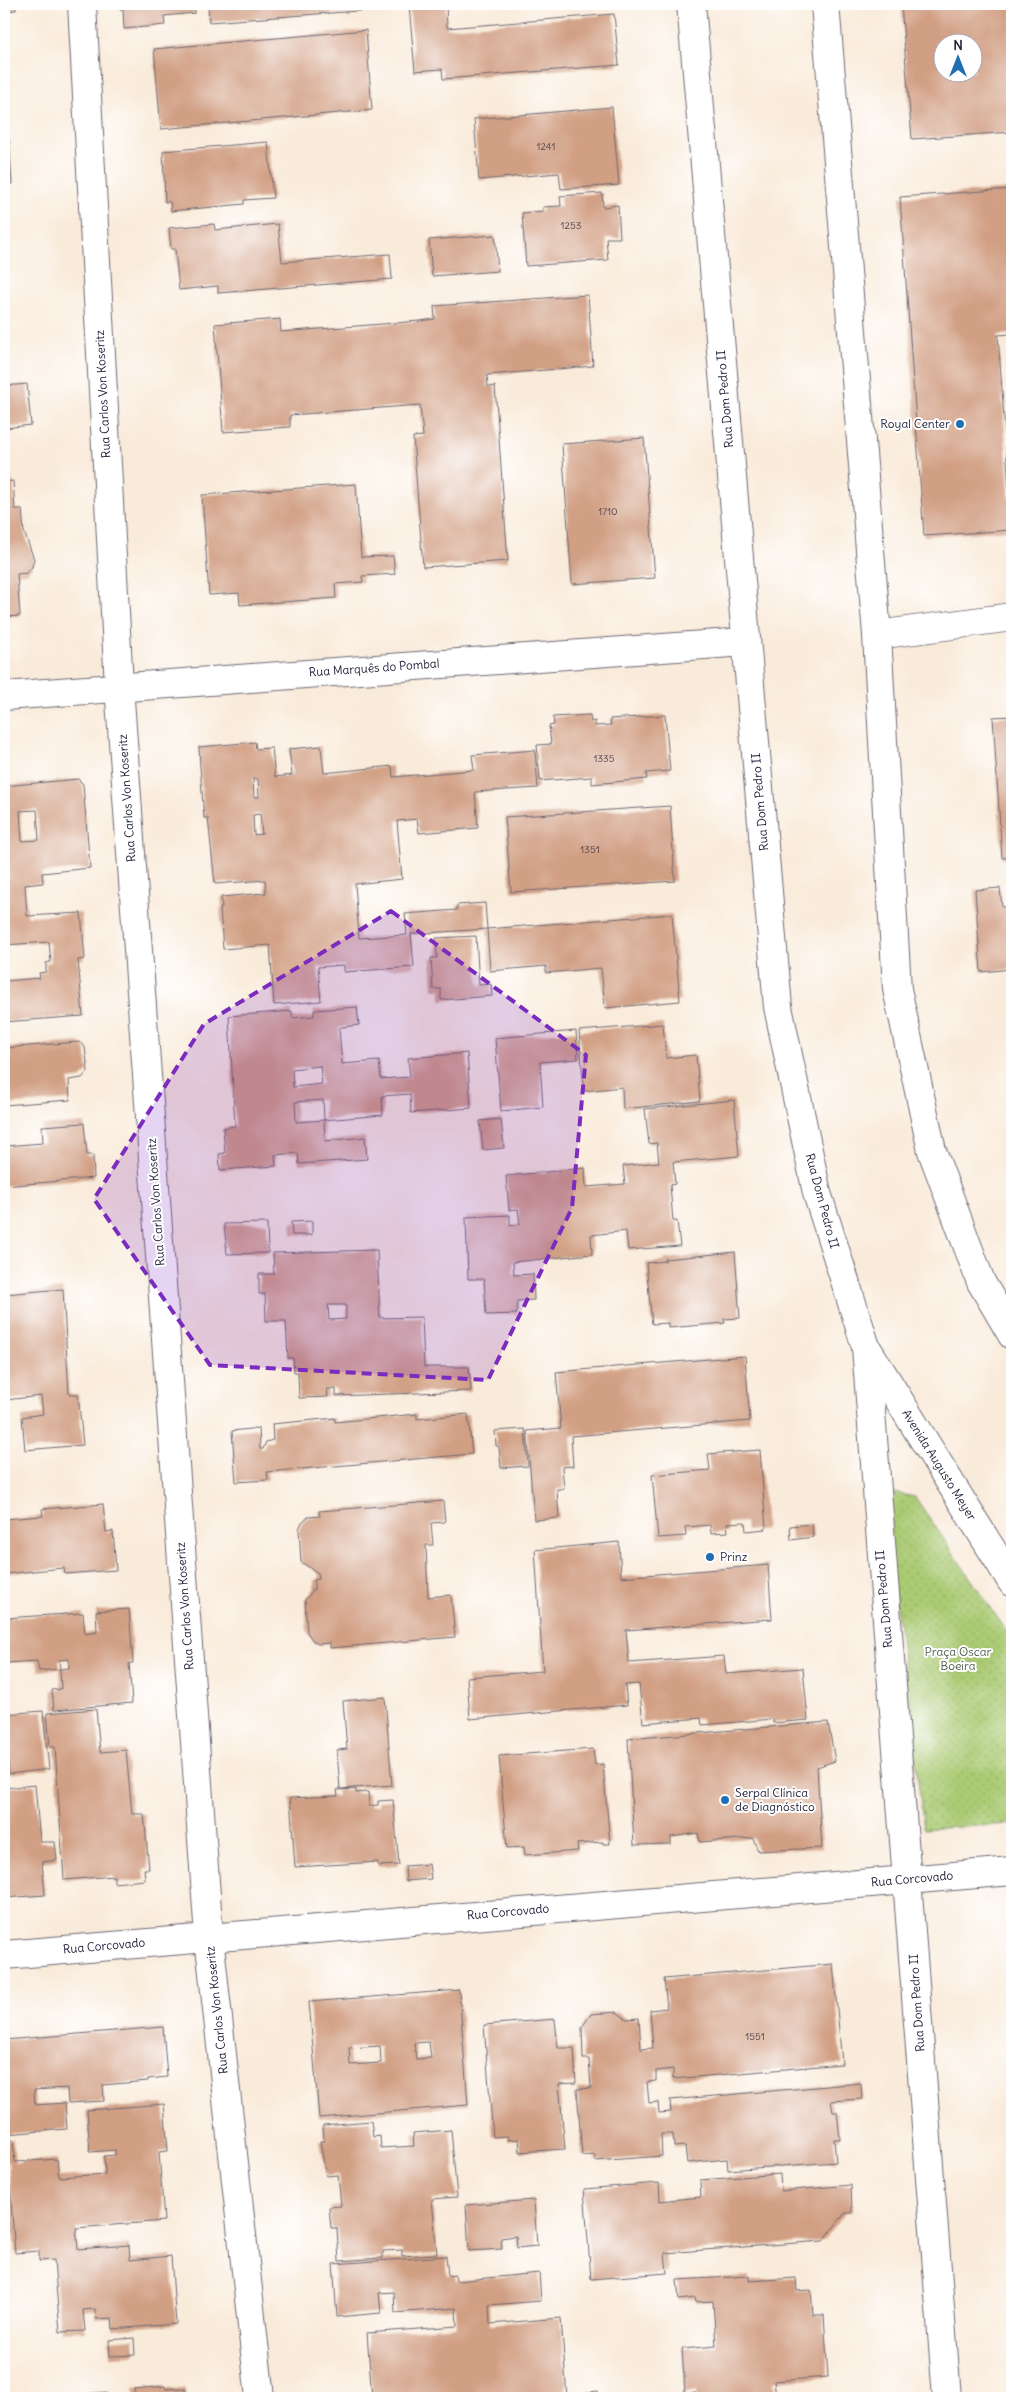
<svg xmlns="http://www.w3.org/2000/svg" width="1016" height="2402" font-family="Delius,sans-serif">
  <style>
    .park { fill: url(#park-dots); stroke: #667657 }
    .building { fill: #d19f83; fill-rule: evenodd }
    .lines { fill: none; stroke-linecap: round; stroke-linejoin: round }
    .street-casing { stroke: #6d6873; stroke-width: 30 }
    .secondary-casing { stroke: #6d6873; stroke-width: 30 }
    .primary-casing { stroke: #6d6873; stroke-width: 30 }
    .street { stroke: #fff; stroke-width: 28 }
    .secondary { stroke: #fff; stroke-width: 28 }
    .primary { stroke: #fff; stroke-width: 28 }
    .marked { fill: #7b2cbf; fill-opacity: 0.2; stroke: #7b2cbf; stroke-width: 4; stroke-dasharray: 10 6; stroke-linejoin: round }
    .poi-dot { fill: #1f6fb2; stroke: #fff; stroke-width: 2 }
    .labels { text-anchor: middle; stroke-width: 4; stroke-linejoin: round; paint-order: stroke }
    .number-label { font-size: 10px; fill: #4e414d }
    .street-label { font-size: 12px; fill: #22223b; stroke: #fff }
    .poi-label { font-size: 12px; fill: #22223b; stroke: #fff; text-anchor: start }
    .park-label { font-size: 12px; fill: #525d4f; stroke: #fff }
  </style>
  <defs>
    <pattern id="park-dots" width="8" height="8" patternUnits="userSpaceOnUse" patternTransform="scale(1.25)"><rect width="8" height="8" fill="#abcb73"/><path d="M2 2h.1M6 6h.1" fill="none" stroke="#93ae64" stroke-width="1.8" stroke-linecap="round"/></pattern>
  </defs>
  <rect width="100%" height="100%" fill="#fff"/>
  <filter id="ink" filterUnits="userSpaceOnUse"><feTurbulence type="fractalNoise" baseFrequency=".02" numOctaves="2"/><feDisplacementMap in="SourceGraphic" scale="10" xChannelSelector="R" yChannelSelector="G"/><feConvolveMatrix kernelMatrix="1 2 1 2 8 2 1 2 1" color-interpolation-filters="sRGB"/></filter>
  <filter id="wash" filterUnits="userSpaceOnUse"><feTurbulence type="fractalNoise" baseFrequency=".0096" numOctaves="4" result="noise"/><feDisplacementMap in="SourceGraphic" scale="20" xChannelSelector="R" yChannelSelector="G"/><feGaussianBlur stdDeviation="1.12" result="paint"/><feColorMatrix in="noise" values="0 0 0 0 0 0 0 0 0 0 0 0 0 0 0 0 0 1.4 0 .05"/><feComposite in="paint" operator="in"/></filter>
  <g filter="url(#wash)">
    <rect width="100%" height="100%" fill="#f9ebda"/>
    <path class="park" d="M 895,1493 L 915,1497 L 1012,1639 L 1012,1824 L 924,1829 L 884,1508 Z"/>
    <g id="blocks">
      <g class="building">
        <path d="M 4,4 L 16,4 L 16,10 L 4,11 Z"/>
        <path d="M 120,4 L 194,4 L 195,13 L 164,16 L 165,25 L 124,29 L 123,9 L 120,9 Z"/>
        <path d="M 208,4 L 398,4 L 398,8 L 209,22 Z"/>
        <path d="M 446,4 L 447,28 L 614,14 L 619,65 L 443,79 L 442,69 L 415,71 L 409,6 Z"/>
        <path d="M 901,4 L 1012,4 L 1012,132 L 912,139 ZM 944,42 L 974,42 L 974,72 L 944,72 Z"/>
        <path d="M 366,30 L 372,110 L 161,129 L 154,49 Z"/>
        <path d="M 612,107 L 619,185 L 561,189 L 559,173 L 479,180 L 474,119 Z"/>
        <path d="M 4,139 L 9,139 L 12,184 L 4,184 Z"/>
        <path d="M 268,142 L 273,198 L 244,200 L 244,204 L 171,211 L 170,202 L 165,202 L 163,151 Z"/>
        <path d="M 1012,189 L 1012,334 L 998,335 L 1012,530 L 924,536 L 900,197 Z"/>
        <path d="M 602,193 L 603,207 L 618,205 L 620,238 L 606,238 L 608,260 L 526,266 L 522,213 L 543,211 L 543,207 L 561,206 L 560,196 Z"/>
        <path d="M 214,224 L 215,230 L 278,224 L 282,262 L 390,254 L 392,279 L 218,293 L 218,286 L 179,290 L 175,249 L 171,249 L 169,228 Z"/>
        <path d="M 495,235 L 498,271 L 432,276 L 429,240 Z"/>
        <path d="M 588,295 L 593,366 L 487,375 L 488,387 L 495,386 L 508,561 L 423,567 L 413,437 L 423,436 L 420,405 L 290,415 L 290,427 L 223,432 L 215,324 L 280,319 L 281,332 L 420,321 L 435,319 L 434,306 Z"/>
        <path d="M 27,384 L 31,425 L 4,428 L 4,386 Z"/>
        <path d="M 644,438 L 655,578 L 572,584 L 562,444 Z"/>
        <path d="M 13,481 L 15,509 L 22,509 L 24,532 L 34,559 L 32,567 L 27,573 L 17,574 L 20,616 L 4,617 L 4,482 Z"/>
        <path d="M 356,484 L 361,557 L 393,556 L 395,574 L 362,576 L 363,582 L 335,584 L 336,598 L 240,605 L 239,593 L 209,595 L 202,495 Z"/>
        <path d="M 590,715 L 591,722 L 595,721 L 595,726 L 611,725 L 610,719 L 665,715 L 670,771 L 646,773 L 647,779 L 592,784 L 592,777 L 540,781 L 537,745 L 551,744 L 549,726 L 554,725 L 553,717 Z"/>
        <path d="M 1012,716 L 1012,857 L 1002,858 L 993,717 Z"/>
        <path d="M 255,742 L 256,749 L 272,748 L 275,777 L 292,775 L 289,749 L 321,746 L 324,773 L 392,766 L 393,777 L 474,770 L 472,755 L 535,750 L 538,788 L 475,792 L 478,828 L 419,833 L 417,819 L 397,821 L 402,879 L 355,884 L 359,938 L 407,935 L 405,914 L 457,910 L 457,905 L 485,903 L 487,929 L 411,934 L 414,967 L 344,972 L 344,965 L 318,967 L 321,1001 L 274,1005 L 270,945 L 223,949 L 220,908 L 222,908 L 221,897 L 266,893 L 265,880 L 215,884 L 208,818 L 204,818 L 200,766 L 199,747 ZM 253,779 L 258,779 L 259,797 L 254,797 ZM 260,814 L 262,834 L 254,835 L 253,815 Z"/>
        <path d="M 78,779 L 83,784 L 90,868 L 42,873 L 43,883 L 25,885 L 27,916 L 81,913 L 85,959 L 78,960 L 83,1016 L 4,1022 L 4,981 L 40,978 L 39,973 L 46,972 L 46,963 L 51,962 L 49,942 L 4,945 L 4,786 ZM 37,810 L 39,840 L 22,841 L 20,811 Z"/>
        <path d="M 670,806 L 675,881 L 511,892 L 505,817 Z"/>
        <path d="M 1000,888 L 1002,907 L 1012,907 L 1012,969 L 981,972 L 975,890 Z"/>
        <path d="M 672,914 L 680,1001 L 605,1008 L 601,968 L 546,973 L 546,966 L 490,971 L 487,929 Z"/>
        <path d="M 476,936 L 479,985 L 491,984 L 492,996 L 441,1000 L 441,989 L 433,989 L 431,958 L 437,958 L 436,938 Z"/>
        <path d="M 357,1007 L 359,1025 L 342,1027 L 339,1029 L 342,1064 L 379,1061 L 381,1079 L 410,1077 L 408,1058 L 467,1053 L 471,1108 L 411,1113 L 410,1094 L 382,1096 L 383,1115 L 324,1120 L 323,1100 L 295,1102 L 296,1122 L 324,1120 L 325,1141 L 365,1137 L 367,1159 L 299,1164 L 298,1153 L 275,1155 L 276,1166 L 220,1170 L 219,1154 L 225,1153 L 223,1128 L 235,1126 L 229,1016 L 292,1011 L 292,1018 L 314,1016 L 314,1010 ZM 320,1066 L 322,1084 L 293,1087 L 292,1069 Z"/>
        <path d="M 663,1024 L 666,1058 L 696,1055 L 700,1101 L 623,1109 L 622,1087 L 584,1091 L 579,1031 Z"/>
        <path d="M 576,1031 L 578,1059 L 540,1062 L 543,1107 L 501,1111 L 495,1038 Z"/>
        <path d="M 79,1042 L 85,1047 L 88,1071 L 82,1078 L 69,1080 L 70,1100 L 4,1105 L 4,1048 Z"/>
        <path d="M 734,1100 L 739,1156 L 673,1162 L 675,1184 L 670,1185 L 673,1221 L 677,1221 L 680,1246 L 628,1250 L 626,1231 L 591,1235 L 592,1254 L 513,1262 L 514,1275 L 533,1274 L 534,1300 L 517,1301 L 517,1314 L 486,1315 L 484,1279 L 468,1279 L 466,1217 L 510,1215 L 510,1226 L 520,1224 L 518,1209 L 509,1210 L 506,1176 L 585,1168 L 586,1187 L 625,1184 L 623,1166 L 659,1162 L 657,1143 L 649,1144 L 645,1109 Z"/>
        <path d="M 501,1119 L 504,1148 L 483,1150 L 480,1121 Z"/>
        <path d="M 84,1123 L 87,1155 L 93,1155 L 94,1178 L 4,1186 L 4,1146 L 43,1143 L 42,1126 Z"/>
        <path d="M 312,1221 L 312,1235 L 292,1235 L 291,1222 Z"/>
        <path d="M 267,1223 L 268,1253 L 227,1254 L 224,1224 Z"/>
        <path d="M 377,1250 L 380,1318 L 422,1317 L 424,1367 L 469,1367 L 471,1391 L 336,1396 L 336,1389 L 327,1389 L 328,1397 L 299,1398 L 298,1372 L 294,1372 L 293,1358 L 288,1358 L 286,1321 L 266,1321 L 265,1294 L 259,1294 L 259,1274 L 274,1274 L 273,1253 ZM 328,1305 L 346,1305 L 346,1319 L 329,1320 Z"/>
        <path d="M 735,1252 L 740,1318 L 724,1319 L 725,1323 L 668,1328 L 668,1323 L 652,1324 L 646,1263 L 665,1261 L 665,1259 Z"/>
        <path d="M 63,1289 L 69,1394 L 78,1394 L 83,1445 L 25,1450 L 22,1417 L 43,1414 L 41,1396 L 5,1400 L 4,1348 L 7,1347 L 6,1330 L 4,1330 L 4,1294 Z"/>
        <path d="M 745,1356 L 750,1421 L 571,1436 L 573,1466 L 562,1467 L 564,1489 L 557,1489 L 559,1518 L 534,1520 L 527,1431 L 561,1428 L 556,1372 Z"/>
        <path d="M 417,1414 L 417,1419 L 468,1414 L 472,1454 L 267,1472 L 268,1480 L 236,1482 L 232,1431 L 259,1428 L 260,1449 L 263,1449 L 266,1442 L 273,1440 L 272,1424 L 335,1418 L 335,1422 Z"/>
        <path d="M 525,1429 L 528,1466 L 501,1468 L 499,1446 L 496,1446 L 495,1431 Z"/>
        <path d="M 760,1450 L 766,1529 L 746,1531 L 745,1522 L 727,1523 L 728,1532 L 711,1533 L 710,1525 L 685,1527 L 686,1536 L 658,1538 L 652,1475 L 710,1470 L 708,1454 Z"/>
        <path d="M 443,1501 L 445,1522 L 431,1523 L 433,1545 L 426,1545 L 428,1597 L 451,1595 L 455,1637 L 330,1648 L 330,1643 L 318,1644 L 313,1641 L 307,1632 L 305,1600 L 314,1589 L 314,1580 L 319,1579 L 318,1573 L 301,1562 L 299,1529 L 302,1522 L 308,1517 L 320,1516 L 319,1511 Z"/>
        <path d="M 103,1504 L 106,1532 L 113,1531 L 116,1570 L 65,1574 L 64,1568 L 4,1574 L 4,1519 L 43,1516 L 42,1509 Z"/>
        <path d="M 812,1524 L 813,1537 L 791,1540 L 790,1526 Z"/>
        <path d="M 619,1542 L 621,1577 L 768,1565 L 772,1619 L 626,1630 L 629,1663 L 724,1656 L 726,1674 L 803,1668 L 808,1720 L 773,1723 L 773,1719 L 702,1725 L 701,1718 L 643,1723 L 639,1684 L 625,1685 L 627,1705 L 470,1719 L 467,1677 L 543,1671 L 535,1550 Z"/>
        <path d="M 129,1609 L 133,1663 L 129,1663 L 132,1703 L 54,1710 L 52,1690 L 61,1689 L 60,1669 L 39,1671 L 37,1661 L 6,1663 L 7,1673 L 4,1673 L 4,1618 L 83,1613 L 85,1634 L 97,1632 L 96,1611 ZM 69,1659 L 69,1668 L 60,1669 L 59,1660 Z"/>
        <path d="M 385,1697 L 392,1785 L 340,1789 L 337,1750 L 347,1749 L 343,1701 Z"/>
        <path d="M 96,1709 L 100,1752 L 126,1750 L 132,1814 L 144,1814 L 149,1869 L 144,1869 L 145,1880 L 114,1883 L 114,1876 L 64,1880 L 55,1747 L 50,1747 L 47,1713 Z"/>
        <path d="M 43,1711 L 49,1769 L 9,1774 L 4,1714 Z"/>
        <path d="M 828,1722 L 835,1761 L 817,1767 L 822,1848 L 758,1851 L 753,1838 L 700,1842 L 698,1833 L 671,1837 L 671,1844 L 634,1845 L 628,1739 Z"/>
        <path d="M 593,1749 L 595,1765 L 603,1764 L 610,1844 L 603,1844 L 603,1842 L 577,1844 L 578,1851 L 525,1855 L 524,1847 L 507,1848 L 499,1756 Z"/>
        <path d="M 35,1785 L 40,1842 L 55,1842 L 57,1860 L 42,1862 L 45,1895 L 4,1898 L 4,1788 Z"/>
        <path d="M 356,1789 L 356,1793 L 368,1792 L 369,1806 L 378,1805 L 378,1801 L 393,1800 L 399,1865 L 378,1866 L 378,1862 L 295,1867 L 290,1798 L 338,1796 L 337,1790 Z"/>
        <path d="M 429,1864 L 431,1879 L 406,1881 L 405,1866 Z"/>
        <path d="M 833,1964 L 842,2064 L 673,2079 L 673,2069 L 656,2071 L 656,2081 L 647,2082 L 649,2103 L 658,2102 L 659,2113 L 671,2112 L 670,2100 L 861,2083 L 862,2099 L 831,2101 L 833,2112 L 837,2112 L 840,2139 L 834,2139 L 836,2162 L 728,2170 L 727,2159 L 687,2163 L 685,2146 L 674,2147 L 673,2134 L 661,2134 L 662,2156 L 595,2161 L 595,2155 L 582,2156 L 577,2089 L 591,2088 L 589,2059 L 583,2059 L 582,2027 L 591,2014 L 617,2012 L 626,2019 L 639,2018 L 641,2049 L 653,2048 L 650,2010 L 667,2008 L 664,1979 Z"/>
        <path d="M 459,1990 L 468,2105 L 319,2118 L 309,2002 ZM 429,2042 L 431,2058 L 416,2059 L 414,2043 ZM 380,2046 L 381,2063 L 350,2065 L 349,2048 Z"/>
        <path d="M 555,2019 L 558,2048 L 574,2048 L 576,2083 L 559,2084 L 565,2149 L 520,2152 L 519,2139 L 508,2140 L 508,2136 L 493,2137 L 484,2025 Z"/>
        <path d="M 163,2027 L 167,2077 L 148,2079 L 148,2081 L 103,2085 L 104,2101 L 68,2103 L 67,2088 L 34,2090 L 35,2105 L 65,2103 L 67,2129 L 6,2134 L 4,2040 Z"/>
        <path d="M 164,2104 L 168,2151 L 159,2152 L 164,2221 L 76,2228 L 78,2249 L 129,2245 L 130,2260 L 171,2256 L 176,2324 L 113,2329 L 112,2318 L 96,2319 L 95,2309 L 83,2310 L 85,2331 L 60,2332 L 54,2260 L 39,2261 L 39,2251 L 15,2253 L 8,2162 L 4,2162 L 4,2141 L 13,2140 L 15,2162 L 57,2159 L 59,2177 L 105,2174 L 104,2156 L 115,2155 L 115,2150 L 90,2152 L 87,2110 Z"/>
        <path d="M 371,2121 L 373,2137 L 380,2136 L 381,2148 L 414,2146 L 413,2133 L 451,2130 L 457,2197 L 432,2199 L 437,2254 L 402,2256 L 402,2250 L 383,2251 L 383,2258 L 339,2261 L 337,2228 L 331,2228 L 329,2207 L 341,2206 L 338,2175 L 326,2176 L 320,2141 L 324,2141 L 323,2125 Z"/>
        <path d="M 780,2174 L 781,2191 L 851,2185 L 852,2212 L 846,2212 L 823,2241 L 665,2253 L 667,2273 L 591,2279 L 584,2189 L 659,2183 L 660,2201 L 701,2197 L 700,2180 Z"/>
        <path d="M 534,2200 L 537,2246 L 517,2248 L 516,2236 L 501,2238 L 502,2249 L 469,2251 L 466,2205 Z"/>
        <path d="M 446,2256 L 448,2276 L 455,2275 L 456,2281 L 539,2273 L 541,2301 L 489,2305 L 490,2324 L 561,2318 L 567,2398 L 372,2398 L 367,2333 L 457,2326 L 456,2308 L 395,2313 L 394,2292 L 379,2293 L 381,2313 L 337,2317 L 333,2264 Z"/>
        <path d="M 749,2276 L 749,2281 L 796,2278 L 797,2291 L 811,2290 L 813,2315 L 824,2315 L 828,2377 L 774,2381 L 776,2397 L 696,2398 L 696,2392 L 685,2393 L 682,2349 L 716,2346 L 713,2301 L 696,2302 L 695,2298 L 679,2300 L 677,2280 Z"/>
        <path d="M 134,2338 L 135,2355 L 110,2356 L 109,2340 Z"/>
        <path d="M 165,2386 L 166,2389 L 185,2388 L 186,2398 L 135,2398 L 134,2389 Z"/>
        <path d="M 598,2391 L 599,2398 L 579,2398 L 579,2393 Z"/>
        <path d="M 106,2392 L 106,2398 L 59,2398 L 58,2396 Z"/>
      </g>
    </g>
  </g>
  <g filter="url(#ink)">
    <use href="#blocks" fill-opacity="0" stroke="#6d6873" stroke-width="1"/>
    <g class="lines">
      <g class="street-casing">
        <g id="street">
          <path d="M 82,4 L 119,686 L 209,1937 L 260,2398"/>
          <path d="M 4,1955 L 907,1880 L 866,1347"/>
        </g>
      </g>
      <g class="secondary-casing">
        <g id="secondary">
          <path d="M 877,635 L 1012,617"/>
          <path d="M 4,696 L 745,642"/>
          <path d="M 947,2398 L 907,1880 L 1012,1871"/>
        </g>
      </g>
      <g class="primary-casing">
        <g id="primary">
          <path d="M 691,4 L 778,1007 L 817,1193 L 866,1347 L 1012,1582"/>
          <path d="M 825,4 L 877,635 L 897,989 L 932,1151 L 981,1282 L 1012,1335"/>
        </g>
      </g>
      <use href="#street" class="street"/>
      <use href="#secondary" class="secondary"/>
      <use href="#primary" class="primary"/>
    </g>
  </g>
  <path class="marked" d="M 391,911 L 586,1055 L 572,1208 L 488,1380 L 210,1365 L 94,1199 L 204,1024 Z"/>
  <g class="poi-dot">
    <circle cx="960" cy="424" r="5"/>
    <circle cx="710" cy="1557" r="5"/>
    <circle cx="725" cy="1800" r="5"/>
  </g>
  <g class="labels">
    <g class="number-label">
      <text x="546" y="150">1241</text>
      <text x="571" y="229">1253</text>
      <text x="608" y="515">1710</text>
      <text x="604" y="762">1335</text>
      <text x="590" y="853">1351</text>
      <text x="755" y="2040">1551</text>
    </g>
    <g class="street-label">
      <text transform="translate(103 394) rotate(-93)" y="4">Rua Carlos Von Koseritz</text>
      <text transform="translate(725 399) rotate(-95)" y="4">Rua Dom Pedro II</text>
      <text transform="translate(374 668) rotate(-4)" y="4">Rua Marquês do Pombal</text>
      <text transform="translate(127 798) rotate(-94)" y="4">Rua Carlos Von Koseritz</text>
      <text transform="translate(760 802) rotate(-95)" y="4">Rua Dom Pedro II</text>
      <text transform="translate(822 1201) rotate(75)" y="4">Rua Dom Pedro II</text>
      <text transform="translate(156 1202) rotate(-94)" y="4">Rua Carlos Von Koseritz</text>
      <text transform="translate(939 1465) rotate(58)" y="4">Avenida Augusto Meyer</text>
      <text transform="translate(884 1599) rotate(-95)" y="4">Rua Dom Pedro II</text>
      <text transform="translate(185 1606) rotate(-94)" y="4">Rua Carlos Von Koseritz</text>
      <text transform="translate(912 1879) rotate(-5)" y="4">Rua Corcovado</text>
      <text transform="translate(508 1912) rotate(-5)" y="4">Rua Corcovado</text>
      <text transform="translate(104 1946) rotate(-5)" y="4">Rua Corcovado</text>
      <text transform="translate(917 2003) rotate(-94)" y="4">Rua Dom Pedro II</text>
      <text transform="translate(217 2010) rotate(-96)" y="4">Rua Carlos Von Koseritz</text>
    </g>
    <g class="poi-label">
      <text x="950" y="428" text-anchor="end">Royal Center</text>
      <text x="720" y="1561">Prinz</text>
      <text x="735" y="1797">Serpal Clínica<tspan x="735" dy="14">de Diagnóstico</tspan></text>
    </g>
    <g class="park-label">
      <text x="958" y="1656">Praça Oscar<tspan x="958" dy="14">Boeira</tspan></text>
    </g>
  </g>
  <rect width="1016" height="2402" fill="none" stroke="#fff" stroke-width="20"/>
  <g transform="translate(958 58)"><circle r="24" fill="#ffffff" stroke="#a7a7b1"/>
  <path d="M0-4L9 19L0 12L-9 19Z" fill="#1f6fb2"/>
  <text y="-8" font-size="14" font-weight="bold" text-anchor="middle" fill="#22223b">N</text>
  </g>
</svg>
